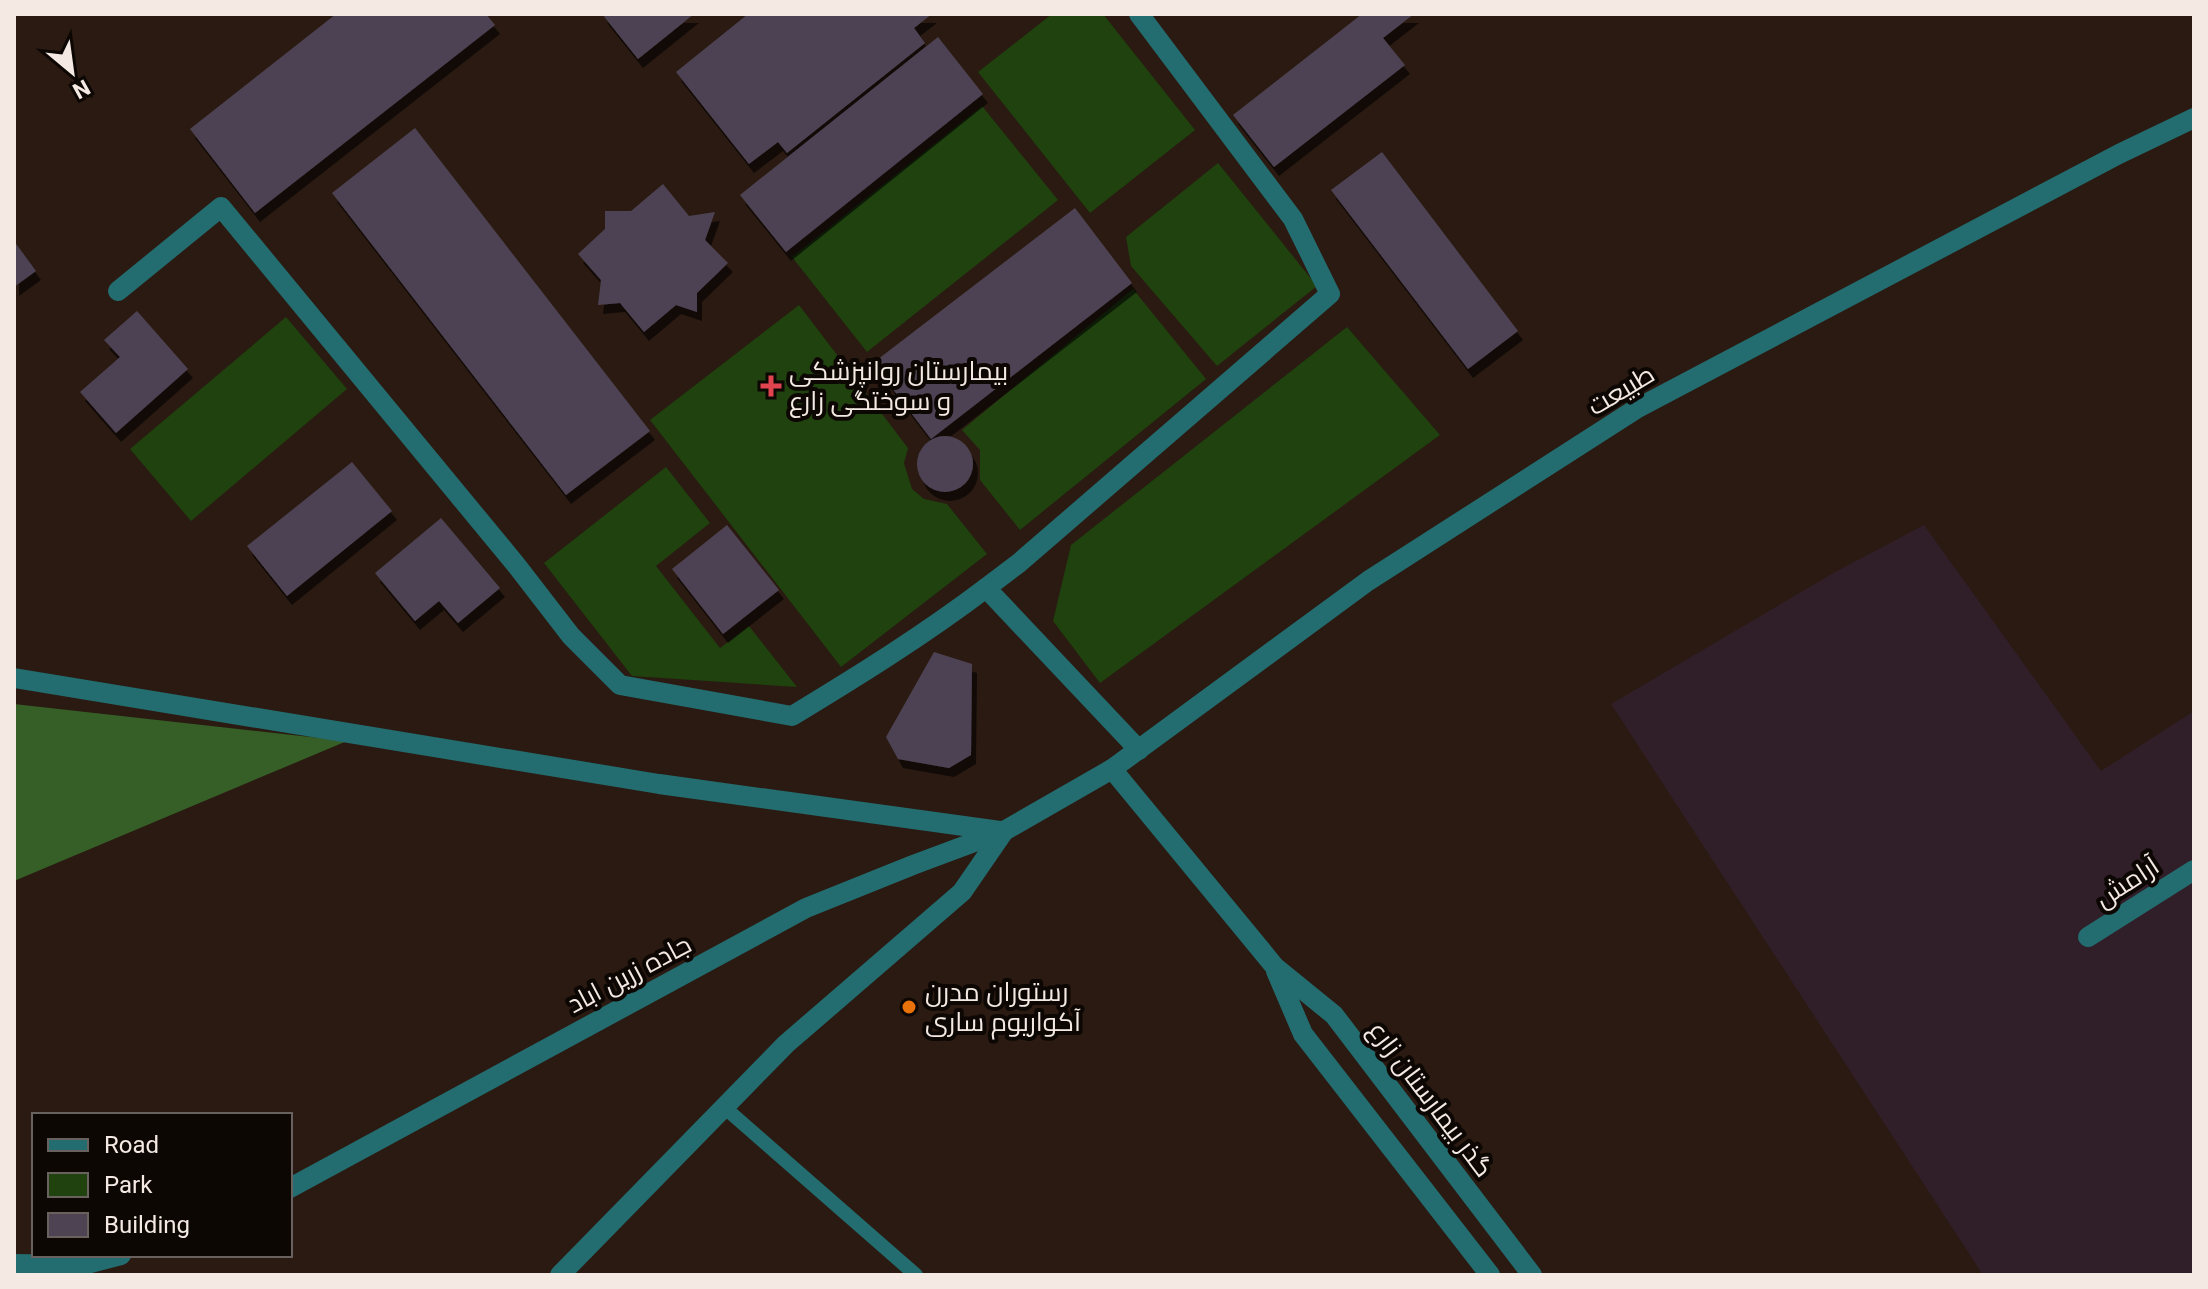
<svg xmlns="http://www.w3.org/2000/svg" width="2208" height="1289" font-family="Roboto,Cairo,sans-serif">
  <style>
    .industrial { fill: #301f29 }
    .green { fill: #1f420f }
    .forest { fill: #365f27 }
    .building { fill: #4e4353; filter: url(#shadow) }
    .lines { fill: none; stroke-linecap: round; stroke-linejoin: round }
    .service { stroke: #236c6f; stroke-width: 14 }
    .minor { stroke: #236c6f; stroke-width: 20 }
    .tertiary { stroke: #236c6f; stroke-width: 20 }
    .health-dot { fill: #e0444e; stroke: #0d0704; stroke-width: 3 }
    .food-dot { fill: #e8710a; stroke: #0d0704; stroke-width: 3 }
    .labels { text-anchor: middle; stroke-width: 8; stroke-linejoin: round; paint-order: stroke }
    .poi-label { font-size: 26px; fill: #f4e9e3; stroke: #0d0704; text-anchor: start }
    .street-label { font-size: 26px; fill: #f4e9e3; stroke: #0d0704 }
  </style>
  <defs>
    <filter id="shadow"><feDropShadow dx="5" dy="9" stdDeviation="0" flood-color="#0009"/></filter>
  </defs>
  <rect width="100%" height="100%" fill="#2a1a11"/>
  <path class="industrial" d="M 1924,525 L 2101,771 L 2194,711 L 2194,1275 L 1983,1275 L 1611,704 L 1835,572 Z"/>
  <g class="green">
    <path d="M 1052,14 L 1103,14 L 1195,130 L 1090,213 L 978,72 Z"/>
    <path d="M 982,106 L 1058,200 L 867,352 L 792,257 Z"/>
    <path d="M 1218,163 L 1317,286 L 1217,366 L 1131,266 L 1126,237 Z"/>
    <path d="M 1133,289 L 1206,379 L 1020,530 L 980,480 L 980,450 L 962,430 Z"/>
    <path d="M 799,305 L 908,448 L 904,463 L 912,489 L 924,499 L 947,504 L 987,554 L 841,667 L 650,420 Z"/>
    <path d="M 286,317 L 347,389 L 191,521 L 130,449 Z"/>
    <path d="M 1347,327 L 1440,435 L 1100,683 L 1053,621 L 1071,545 Z"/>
    <path d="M 666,467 L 710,523 L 656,566 L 720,648 L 749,626 L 797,687 L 632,676 L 544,563 Z"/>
  </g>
  <path class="forest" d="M 14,704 L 347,741 L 14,881 Z"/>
  <g class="building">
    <path d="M 336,14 L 486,14 L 495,25 L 255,213 L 190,129 Z"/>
    <path d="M 602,14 L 694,14 L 638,59 Z"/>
    <path d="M 748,14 L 932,14 L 914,28 L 925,43 L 787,153 L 778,142 L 749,164 L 676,72 Z"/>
    <path d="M 1362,14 L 1414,14 L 1383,38 L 1405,65 L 1274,167 L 1233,115 Z"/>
    <path d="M 938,37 L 983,94 L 786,252 L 740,195 Z"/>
    <path d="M 415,128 L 650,431 L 566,495 L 332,193 Z"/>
    <path d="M 1382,152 L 1518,331 L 1468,369 L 1331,190 Z"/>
    <path d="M 663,184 L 689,216 L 715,212 L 705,240 L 728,263 L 697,293 L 697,312 L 676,305 L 644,332 L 620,303 L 598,305 L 601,280 L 578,254 L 605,229 L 605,211 L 631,211 Z"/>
    <path d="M 1075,208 L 1132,283 L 931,439 L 873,363 Z"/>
    <path d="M 14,241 L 36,271 L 14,287 Z"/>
    <path d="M 137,311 L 188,369 L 116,433 L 80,392 L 120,357 L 104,340 Z"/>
    <circle cx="945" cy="464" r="28"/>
    <path d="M 352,462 L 392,511 L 287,596 L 247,546 Z"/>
    <path d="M 441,518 L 500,588 L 458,623 L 439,601 L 415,621 L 375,573 Z"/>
    <path d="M 727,525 L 779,590 L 723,634 L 672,569 Z"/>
    <path d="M 934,652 L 972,664 L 971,755 L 949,768 L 898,759 L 886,737 Z"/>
  </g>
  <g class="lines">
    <path class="service" d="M 724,1107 L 916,1275"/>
    <g class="minor">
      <path d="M 1139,14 L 1293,219 L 1330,294 L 1019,563 L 986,588 L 1139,750"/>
      <path d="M 118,291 L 221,207 L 517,566 L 571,636 L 620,685 L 792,716 C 858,676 924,635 986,588"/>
      <path d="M 1112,769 L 1368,581 L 1636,409 L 2119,154 L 2194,118"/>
      <path d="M 2088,937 L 2194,870"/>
      <path d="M 560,1275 L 786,1044 L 962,892 L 1004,831"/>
    </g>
    <g class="tertiary">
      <path d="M 14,678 L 659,784 L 1000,831"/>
      <path d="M 1276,971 L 1303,1034 L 1490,1275"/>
      <path d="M 290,1188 L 806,908 L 913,865 L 1004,831 L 1112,769 L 1275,967 L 1334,1015 L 1532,1275"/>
      <path d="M 14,1264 L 83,1265 L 121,1255"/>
    </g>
  </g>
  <path class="health-dot" d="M767 374h8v8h8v8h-8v8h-8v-8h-8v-8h8z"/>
  <circle class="food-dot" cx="909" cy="1007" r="8"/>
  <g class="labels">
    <g class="poi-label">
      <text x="789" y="380">بیمارستان روانپزشکی<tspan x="789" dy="30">و سوختگی زارع</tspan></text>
      <text x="925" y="1001">رستوران مدرن<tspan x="925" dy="30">آکواریوم ساری</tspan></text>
    </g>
    <g class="street-label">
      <text transform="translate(1621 390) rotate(-31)" y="9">طبیعت</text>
      <text transform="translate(2127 882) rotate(-33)" y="9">آرامش</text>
      <text transform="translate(629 974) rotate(-28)" y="9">جاده زرین اباد</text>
      <text transform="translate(1431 1099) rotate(53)" y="9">گذر بیمارستان زارع</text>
    </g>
  </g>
  <rect width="2208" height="1289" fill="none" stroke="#f4e9e3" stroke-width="32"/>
  <rect x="32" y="1113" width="260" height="144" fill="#0d0704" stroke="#69615d" stroke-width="2"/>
  <rect x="48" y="1139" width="40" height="12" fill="#236c6f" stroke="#69615d" stroke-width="2"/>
  <text x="104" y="1153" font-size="24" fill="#f4e9e3">Road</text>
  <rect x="48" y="1173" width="40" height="24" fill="#1f420f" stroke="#69615d" stroke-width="2"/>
  <text x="104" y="1193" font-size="24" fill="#f4e9e3">Park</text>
  <rect x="48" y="1213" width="40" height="24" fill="#4e4353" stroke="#69615d" stroke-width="2"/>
  <text x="104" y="1233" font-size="24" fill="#f4e9e3">Building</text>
  <g transform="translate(72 72) rotate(151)" stroke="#0d0704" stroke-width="6" paint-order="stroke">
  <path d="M0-6L14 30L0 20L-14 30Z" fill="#f4e9e3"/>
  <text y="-12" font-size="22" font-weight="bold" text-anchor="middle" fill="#f4e9e3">N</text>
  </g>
</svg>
